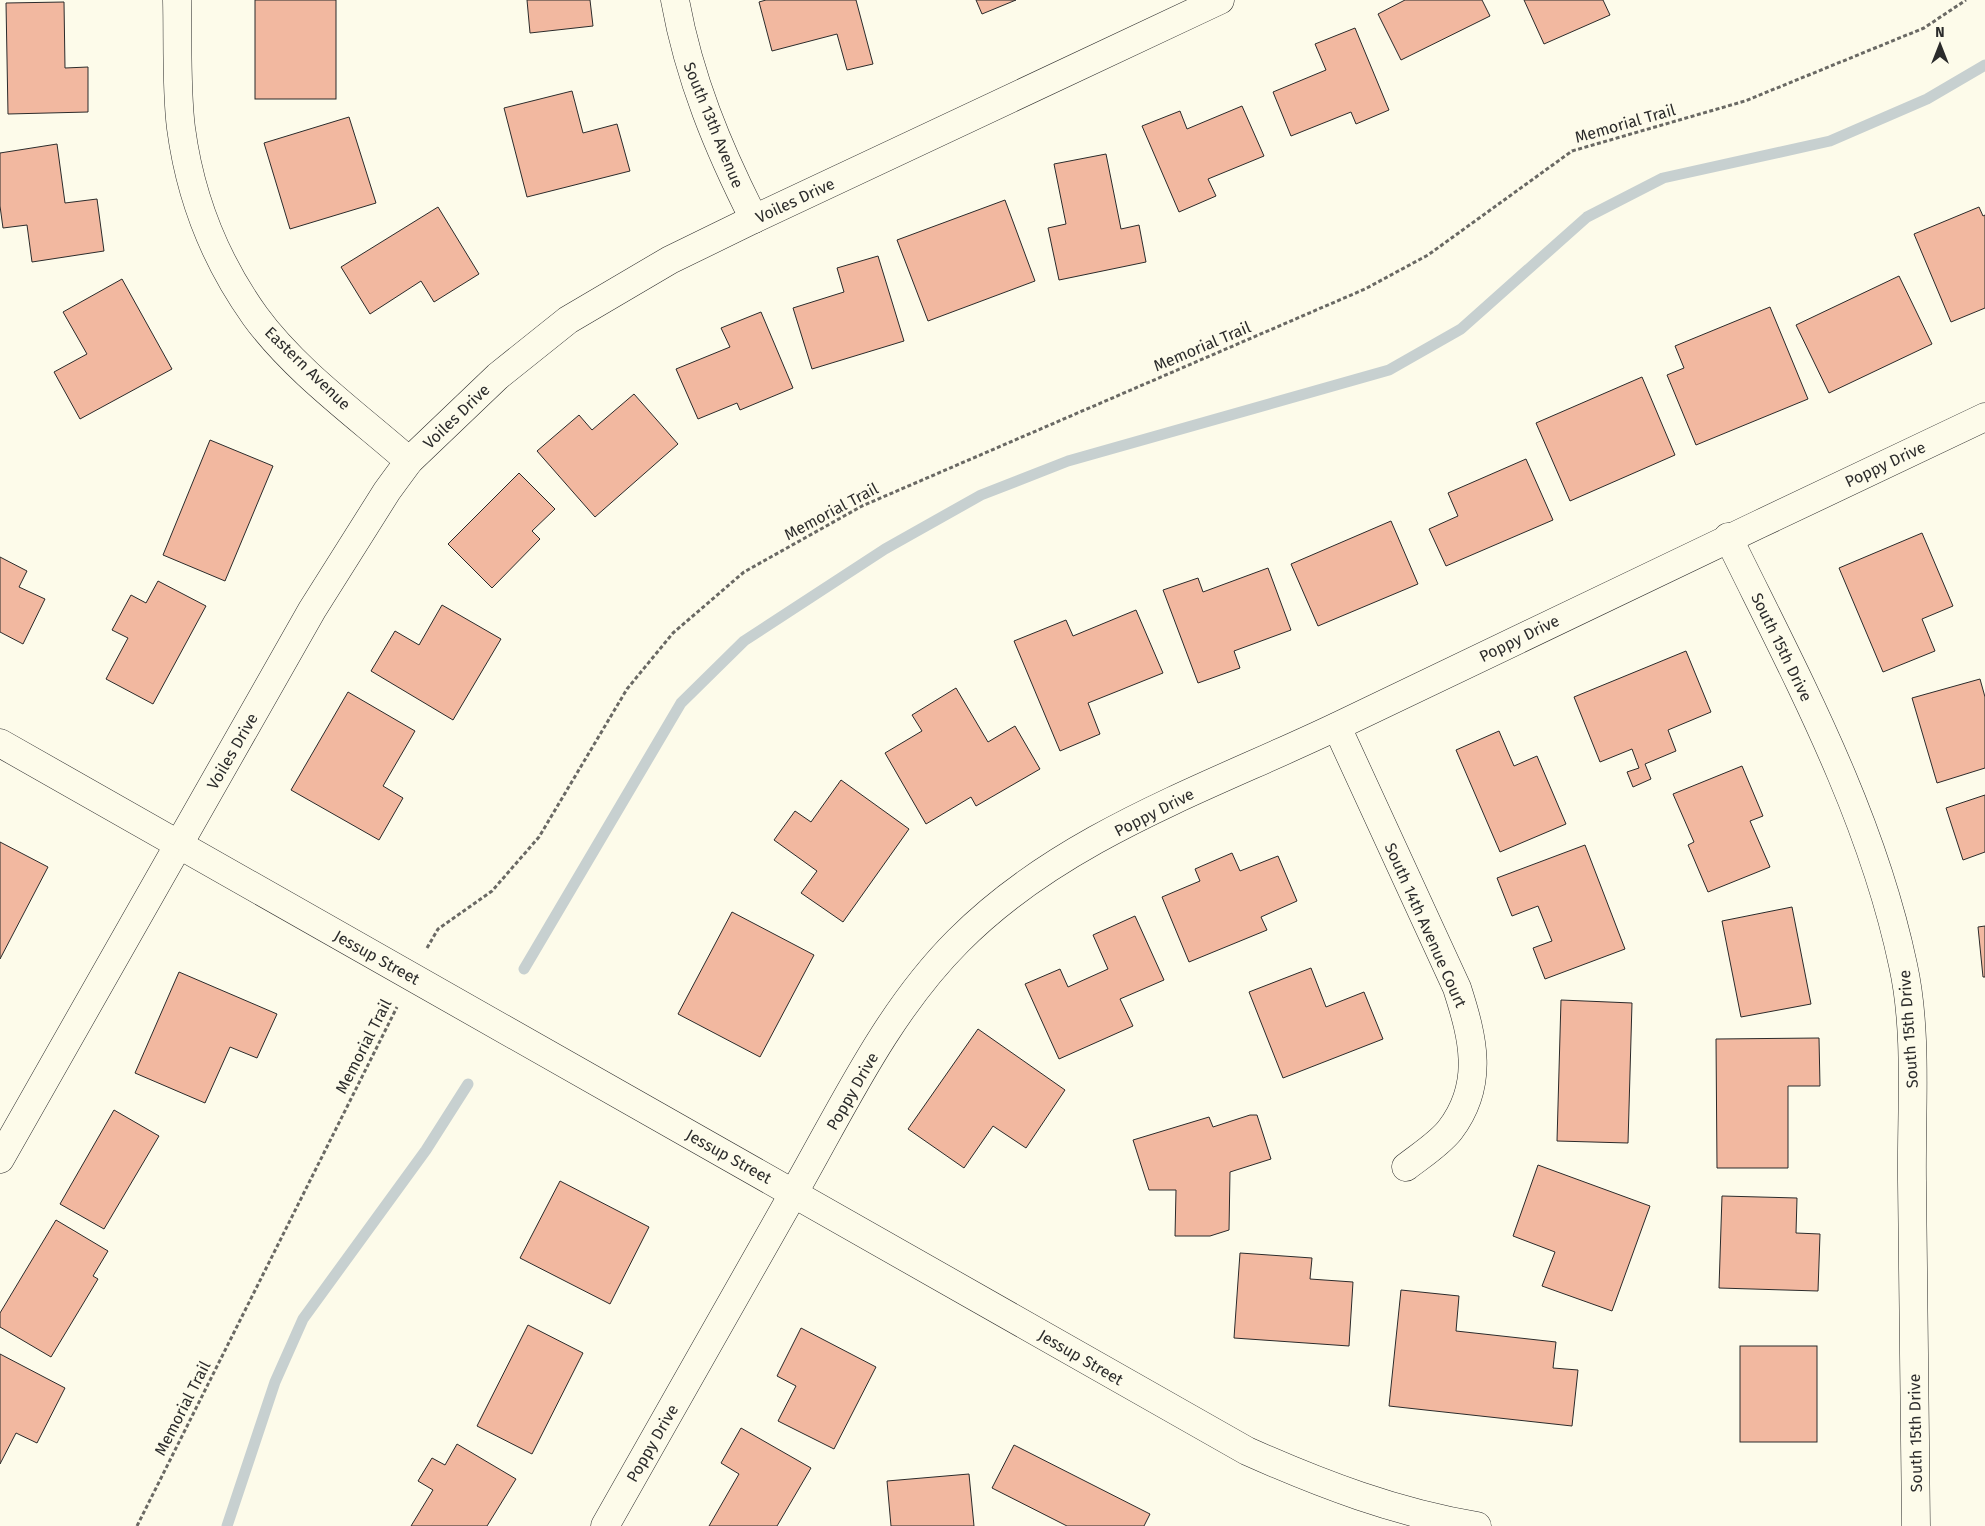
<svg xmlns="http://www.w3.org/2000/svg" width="1985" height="1526" font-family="'Fira Sans',sans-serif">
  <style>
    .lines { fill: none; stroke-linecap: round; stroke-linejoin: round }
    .stream { stroke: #c7d0d0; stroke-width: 11 }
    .building { fill: #f2b8a0; stroke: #2b2b2b }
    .minor-casing { stroke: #2b2b2b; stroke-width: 29 }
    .tertiary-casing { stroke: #2b2b2b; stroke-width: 29 }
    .path { stroke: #6a6964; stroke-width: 3; stroke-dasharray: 4 2.5; stroke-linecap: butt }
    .minor { stroke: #fdfbea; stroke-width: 28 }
    .tertiary { stroke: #fdfbea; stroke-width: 28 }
    .labels { text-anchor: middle; stroke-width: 4; stroke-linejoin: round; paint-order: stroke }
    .street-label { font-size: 16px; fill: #2b2b2b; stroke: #fdfbea }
  </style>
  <rect width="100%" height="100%" fill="#fdfbea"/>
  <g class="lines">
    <g class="stream">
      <path d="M 524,969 L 681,703 L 744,641 L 885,549 L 981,495 L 1068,461 L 1389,370 L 1461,329 L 1587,217 L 1663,178 L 1830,141 L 1927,99 L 1985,65"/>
      <path d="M 227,1526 L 275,1382 L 303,1319 L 426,1150 L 468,1084"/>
    </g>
  </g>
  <g class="building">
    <rect x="255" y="0" width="81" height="99"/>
    <path d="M 527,0 L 590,0 L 593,26 L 530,33 Z"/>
    <path d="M 766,0 L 856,0 L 873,64 L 847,70 L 837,34 L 772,51 L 759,2 Z"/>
    <path d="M 976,0 L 1016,0 L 982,14 Z"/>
    <path d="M 1405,0 L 1482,0 L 1490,16 L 1401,60 L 1378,14 Z"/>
    <path d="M 1524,0 L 1603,0 L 1610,15 L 1544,44 Z"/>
    <path d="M 64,2 L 65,68 L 88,67 L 88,112 L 8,114 L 6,3 Z"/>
    <path d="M 1355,28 L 1389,110 L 1356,124 L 1351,112 L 1291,136 L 1273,92 L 1326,70 L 1315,44 Z"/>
    <path d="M 572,91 L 583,133 L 617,124 L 630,171 L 527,197 L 504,108 Z"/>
    <path d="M 1242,106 L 1264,156 L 1208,179 L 1216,196 L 1179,212 L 1142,126 L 1180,111 L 1187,129 Z"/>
    <path d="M 349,117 L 376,203 L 290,229 L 264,143 Z"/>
    <path d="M 57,144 L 65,203 L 97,199 L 104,251 L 32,262 L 27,225 L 3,228 L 0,206 L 0,153 Z"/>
    <path d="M 1106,154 L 1121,229 L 1139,225 L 1146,262 L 1059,280 L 1048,228 L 1066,224 L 1054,164 Z"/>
    <path d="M 1005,200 L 1035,281 L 928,321 L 897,240 Z"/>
    <path d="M 438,207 L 479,274 L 434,302 L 421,281 L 370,314 L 341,267 Z"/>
    <path d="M 1979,207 L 1983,216 L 1985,215 L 1985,308 L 1951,322 L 1914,234 Z"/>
    <path d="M 878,256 L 904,341 L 812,369 L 793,308 L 844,292 L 837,268 Z"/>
    <path d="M 1899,276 L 1932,344 L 1829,393 L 1796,325 Z"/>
    <path d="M 122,279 L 172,369 L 80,419 L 54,372 L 87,354 L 63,312 Z"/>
    <path d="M 1770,307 L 1808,399 L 1696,445 L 1667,375 L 1684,368 L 1675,346 Z"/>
    <path d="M 761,312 L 793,388 L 740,410 L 737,403 L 698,419 L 676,369 L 730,347 L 721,328 Z"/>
    <path d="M 1642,377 L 1675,455 L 1570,501 L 1536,423 Z"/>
    <path d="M 634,394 L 678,444 L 595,517 L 537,451 L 579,415 L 592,430 Z"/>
    <path d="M 210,440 L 273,466 L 225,581 L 163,555 Z"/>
    <path d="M 1526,459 L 1553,520 L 1446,566 L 1429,529 L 1458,516 L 1448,493 Z"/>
    <path d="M 519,473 L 555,509 L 532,531 L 540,539 L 492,588 L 448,544 Z"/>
    <path d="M 1391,521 L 1418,584 L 1318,626 L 1291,564 Z"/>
    <path d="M 1922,533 L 1953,606 L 1922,619 L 1935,651 L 1883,672 L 1839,568 Z"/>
    <path d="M 0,557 L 27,571 L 19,587 L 45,599 L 23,644 L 0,632 Z"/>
    <path d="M 1268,568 L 1291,630 L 1234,651 L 1240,668 L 1198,683 L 1163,590 L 1198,578 L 1203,592 Z"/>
    <path d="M 158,581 L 206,606 L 153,704 L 106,679 L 128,638 L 112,630 L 131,595 L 146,603 Z"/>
    <path d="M 442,605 L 501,639 L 453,720 L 371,671 L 395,631 L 419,645 Z"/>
    <path d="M 1136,610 L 1163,673 L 1088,703 L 1100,734 L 1060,751 L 1014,641 L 1066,620 L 1073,636 Z"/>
    <path d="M 1686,651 L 1711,712 L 1668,730 L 1676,751 L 1645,764 L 1651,779 L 1633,787 L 1627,772 L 1639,768 L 1632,749 L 1600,762 L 1574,697 Z"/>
    <path d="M 1980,679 L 1985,697 L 1985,768 L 1937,783 L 1912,698 Z"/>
    <path d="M 956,688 L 988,742 L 1015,726 L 1040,769 L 976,806 L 971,797 L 926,824 L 885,753 L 922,731 L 912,715 Z"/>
    <path d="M 348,692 L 415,731 L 383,786 L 403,798 L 379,840 L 291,790 Z"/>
    <path d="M 1499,731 L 1514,766 L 1537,756 L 1566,824 L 1500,852 L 1456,750 Z"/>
    <path d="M 1742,766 L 1763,816 L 1750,821 L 1770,867 L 1708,892 L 1688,845 L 1694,842 L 1673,794 Z"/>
    <path d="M 841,780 L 909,829 L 843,922 L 801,893 L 817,871 L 774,840 L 795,811 L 811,822 Z"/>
    <path d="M 1985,795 L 1985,852 L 1963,860 L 1946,808 Z"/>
    <path d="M 0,842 L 48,867 L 0,959 Z"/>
    <path d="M 1585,845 L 1625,949 L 1545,979 L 1533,948 L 1552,941 L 1538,906 L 1512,916 L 1497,878 Z"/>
    <path d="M 1232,853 L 1240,871 L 1278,856 L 1297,901 L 1261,917 L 1267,930 L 1189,962 L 1162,897 L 1200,881 L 1195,869 Z"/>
    <path d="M 1792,907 L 1811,1004 L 1741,1017 L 1722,921 Z"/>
    <path d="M 732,912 L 814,955 L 760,1057 L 678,1014 Z"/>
    <path d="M 1135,916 L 1164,980 L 1120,999 L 1133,1026 L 1059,1059 L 1025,984 L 1060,969 L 1068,987 L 1108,969 L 1093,935 Z"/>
    <path d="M 1985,926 L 1985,977 L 1983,977 L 1978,927 Z"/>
    <path d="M 1311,968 L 1326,1007 L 1364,992 L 1383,1039 L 1283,1078 L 1249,992 Z"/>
    <path d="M 179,972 L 277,1014 L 257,1058 L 230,1047 L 205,1103 L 135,1073 Z"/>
    <path d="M 1561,1000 L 1632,1003 L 1628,1143 L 1557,1141 Z"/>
    <path d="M 978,1029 L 1065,1090 L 1026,1148 L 993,1126 L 964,1168 L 908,1129 Z"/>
    <path d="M 1819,1038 L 1820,1086 L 1788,1086 L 1788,1168 L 1717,1168 L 1716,1039 Z"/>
    <path d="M 114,1110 L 159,1136 L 104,1229 L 60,1204 Z"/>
    <path d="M 1250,1115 L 1257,1115 L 1271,1159 L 1230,1172 L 1229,1230 L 1210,1236 L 1175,1236 L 1176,1190 L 1149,1190 L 1133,1140 L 1209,1117 L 1213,1127 Z"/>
    <path d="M 1538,1165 L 1650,1206 L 1612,1311 L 1542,1286 L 1555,1252 L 1513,1236 Z"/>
    <path d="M 560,1181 L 649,1227 L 610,1304 L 520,1258 Z"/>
    <path d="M 1722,1196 L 1797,1198 L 1796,1233 L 1820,1234 L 1818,1291 L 1719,1288 Z"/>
    <path d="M 56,1220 L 108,1251 L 93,1276 L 98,1279 L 51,1357 L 0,1327 L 0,1313 Z"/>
    <path d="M 1240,1253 L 1312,1258 L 1310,1279 L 1353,1282 L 1349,1346 L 1234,1338 Z"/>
    <path d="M 1401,1290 L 1459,1296 L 1456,1331 L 1556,1342 L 1553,1368 L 1578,1370 L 1572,1426 L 1389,1406 Z"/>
    <path d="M 528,1325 L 583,1353 L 532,1454 L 477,1426 Z"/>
    <path d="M 801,1328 L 876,1367 L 834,1449 L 778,1421 L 796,1386 L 777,1376 Z"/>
    <rect x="1740" y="1346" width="77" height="96"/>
    <path d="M 0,1354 L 65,1388 L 37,1443 L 16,1433 L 0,1464 Z"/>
    <path d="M 741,1428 L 811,1468 L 777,1526 L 709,1526 L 739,1474 L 721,1463 Z"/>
    <path d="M 457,1444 L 516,1479 L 487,1526 L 411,1526 L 433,1490 L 418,1481 L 432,1458 L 445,1465 Z"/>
    <path d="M 1014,1445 L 1150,1514 L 1144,1526 L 1067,1526 L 992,1488 Z"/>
    <path d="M 969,1474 L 974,1526 L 891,1526 L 887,1481 Z"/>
  </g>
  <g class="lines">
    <g class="minor-casing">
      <g id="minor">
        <path d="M 177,0 C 178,40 176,89 181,128 C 190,196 215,260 255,316 C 295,371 358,416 409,461"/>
        <path d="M 675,0 C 689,78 718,148 754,219"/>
        <path d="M 1728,537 C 1796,676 1871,813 1903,965 C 1918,1032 1911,1112 1912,1181 C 1913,1296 1914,1411 1916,1526"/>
        <path d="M 1337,727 L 1457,988 C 1473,1038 1485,1084 1450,1130 C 1439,1144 1420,1156 1406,1167"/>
        <path d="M 0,1159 L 312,610 L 387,491 L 409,461 L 498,376 L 568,320 L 670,260 L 754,219 L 1220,0"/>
        <path d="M 605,1526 C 667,1416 730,1307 792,1196 C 842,1109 886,1013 958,941 C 1063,835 1211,787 1342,724 C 1557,622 1770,518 1985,417"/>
      </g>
    </g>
    <g class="tertiary-casing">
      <path id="tertiary" d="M 0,743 L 1247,1451 C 1321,1484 1397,1513 1477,1526"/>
    </g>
    <g class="path">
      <path d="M 427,948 L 438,929 L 492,891 L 539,837 L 627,689 L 673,633 L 744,572 L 862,506 L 1365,289 L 1428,255 L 1572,151 L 1745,101 L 1924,28 L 1966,0"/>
      <path d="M 137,1526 L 397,1007"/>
    </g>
    <use href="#minor" class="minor"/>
    <use href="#tertiary" class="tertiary"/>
  </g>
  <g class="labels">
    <g class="street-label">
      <text transform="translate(1625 123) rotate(-16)" y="6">Memorial Trail</text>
      <text transform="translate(714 125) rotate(68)" y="6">South 13th Avenue</text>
      <text transform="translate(795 200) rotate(-25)" y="6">Voiles Drive</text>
      <text transform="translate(1202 346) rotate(-23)" y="6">Memorial Trail</text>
      <text transform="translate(308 368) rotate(44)" y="6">Eastern Avenue</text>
      <text transform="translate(456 416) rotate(-44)" y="6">Voiles Drive</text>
      <text transform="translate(1885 464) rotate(-25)" y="6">Poppy Drive</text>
      <text transform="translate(831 511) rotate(-28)" y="6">Memorial Trail</text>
      <text transform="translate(1519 638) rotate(-26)" y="6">Poppy Drive</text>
      <text transform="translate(1782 647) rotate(64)" y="6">South 15th Drive</text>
      <text transform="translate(232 751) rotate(-60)" y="6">Voiles Drive</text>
      <text transform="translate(1154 812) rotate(-27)" y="6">Poppy Drive</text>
      <text transform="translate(1426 925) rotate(66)" y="6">South 14th Avenue Court</text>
      <text transform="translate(377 957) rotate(29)" y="6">Jessup Street</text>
      <text transform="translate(1908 1029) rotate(-94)" y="6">South 15th Drive</text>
      <text transform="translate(363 1046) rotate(-63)" y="6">Memorial Trail</text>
      <text transform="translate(852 1091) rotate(-60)" y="6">Poppy Drive</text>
      <text transform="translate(729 1156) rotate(29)" y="6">Jessup Street</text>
      <text transform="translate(1081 1357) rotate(30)" y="6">Jessup Street</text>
      <text transform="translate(182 1408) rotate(-63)" y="6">Memorial Trail</text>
      <text transform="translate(1915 1433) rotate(-91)" y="6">South 15th Drive</text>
      <text transform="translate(652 1443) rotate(-60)" y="6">Poppy Drive</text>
    </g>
  </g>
  <g transform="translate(1940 45)" stroke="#fdfbea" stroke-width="4" paint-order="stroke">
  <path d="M0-4L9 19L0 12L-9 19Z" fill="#2b2b2b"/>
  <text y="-8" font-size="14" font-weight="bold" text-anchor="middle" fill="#2b2b2b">N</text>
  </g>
</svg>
